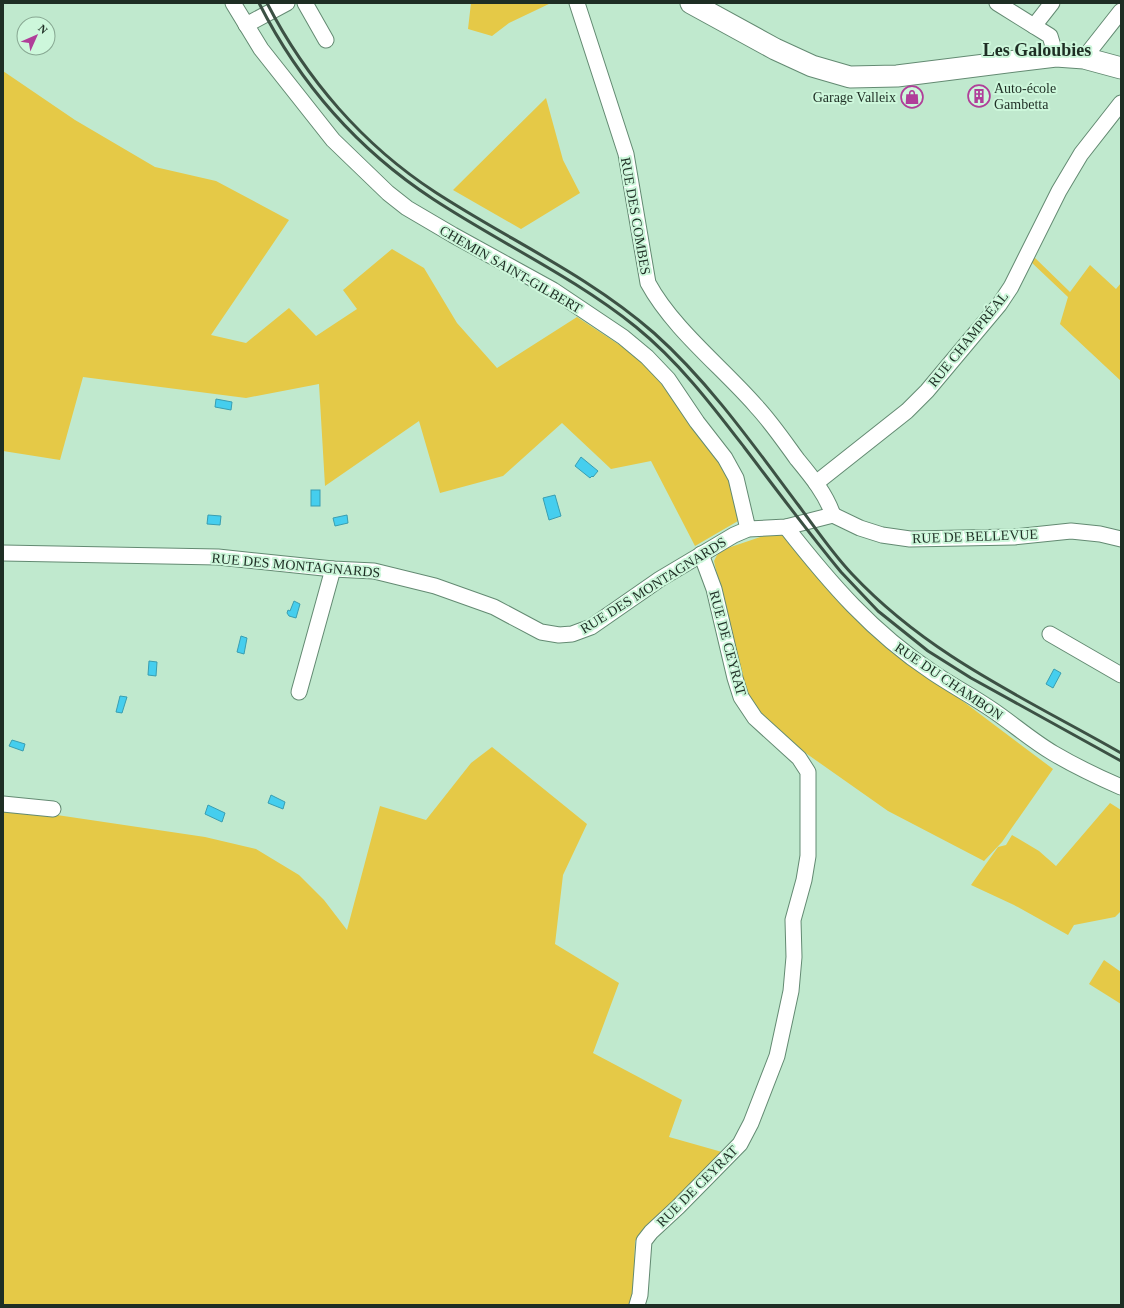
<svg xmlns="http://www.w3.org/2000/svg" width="1124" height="1308" font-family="'Times New Roman',serif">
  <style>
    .green { fill: #e5c947 }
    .water { fill: #45ceee; stroke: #399eb1 }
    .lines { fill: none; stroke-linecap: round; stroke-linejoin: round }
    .minor-casing { stroke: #638a72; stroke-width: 17 }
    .secondary-casing { stroke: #638a72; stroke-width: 23 }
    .minor { stroke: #fff; stroke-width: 15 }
    .secondary { stroke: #fff; stroke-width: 21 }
    .rail { stroke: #3c5144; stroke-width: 3 }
    .labels { text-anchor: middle; stroke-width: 4; stroke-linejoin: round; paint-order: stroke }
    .poi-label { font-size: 14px; fill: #1e2e24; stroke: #cdf7db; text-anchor: start }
    .street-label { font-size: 14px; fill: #1e2e24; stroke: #cdf7db }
    .district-label { font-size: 18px; font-weight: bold; fill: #1e2e24; stroke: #cdf7db }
  </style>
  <rect width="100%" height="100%" fill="#c0e9ce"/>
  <g class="green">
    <path d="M 471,3 L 551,3 L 509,23 L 492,36 L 468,29 Z"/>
    <path d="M 3,71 L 75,120 L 155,167 L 216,181 L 289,220 L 211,335 L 246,343 L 289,308 L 316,336 L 357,309 L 343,290 L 392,249 L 424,268 L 457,323 L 497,368 L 577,317 L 644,361 L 713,452 L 731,481 L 738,521 L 695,546 L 651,461 L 611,469 L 562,423 L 503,476 L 440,493 L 419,421 L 325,486 L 319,384 L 246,398 L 83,377 L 60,460 L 3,451 Z"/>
    <path d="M 546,98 L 563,160 L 580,193 L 521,229 L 453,190 Z"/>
    <path d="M 1033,256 L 1070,292 L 1090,265 L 1116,289 L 1121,283 L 1121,381 L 1060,324 L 1068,297 L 1030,261 Z"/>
    <path d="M 781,530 L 871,627 L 960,699 L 1053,769 L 1002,842 L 984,861 L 888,811 L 807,754 L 756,712 L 743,692 L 714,561 L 719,551 Z"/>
    <path d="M 492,747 L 587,824 L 563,875 L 555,944 L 619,983 L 593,1053 L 682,1100 L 669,1137 L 722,1152 L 635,1241 L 633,1302 L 631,1305 L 3,1305 L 3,807 L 205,837 L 256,849 L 299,875 L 324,900 L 347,930 L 380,806 L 426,820 L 471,763 Z"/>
    <path d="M 1110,803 L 1121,810 L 1121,911 L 1115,917 L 1074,925 L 1068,935 L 1014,905 L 971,885 L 998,847 L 1006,845 L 1012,835 L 1039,851 L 1056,866 Z"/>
    <path d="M 1104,960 L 1121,972 L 1121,1004 L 1089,984 Z"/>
  </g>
  <g class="water">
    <path d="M 216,399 L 232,402 L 231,410 L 215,407 Z"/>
    <path d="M 581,457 L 598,471 L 593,477 L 592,476 L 590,478 L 575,466 Z"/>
    <rect x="311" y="490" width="9" height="16"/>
    <path d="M 555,495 L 561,516 L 549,520 L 543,498 Z"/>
    <path d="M 208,515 L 221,516 L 220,525 L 207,524 Z"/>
    <path d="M 347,515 L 348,523 L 335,526 L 333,518 Z"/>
    <path d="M 294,601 L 300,604 L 296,618 L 289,616 L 287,613 L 288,610 L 290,611 Z"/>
    <path d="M 241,636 L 247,638 L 244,654 L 237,652 Z"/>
    <path d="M 149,661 L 157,662 L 156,676 L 148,675 Z"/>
    <path d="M 1054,669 L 1061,673 L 1053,688 L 1046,684 Z"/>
    <path d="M 120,696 L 127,697 L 122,713 L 116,712 Z"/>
    <path d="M 12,740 L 25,744 L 23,751 L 9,746 Z"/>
    <path d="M 271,795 L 285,802 L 283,809 L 268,803 Z"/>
    <path d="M 208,805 L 225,813 L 222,822 L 205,814 Z"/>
  </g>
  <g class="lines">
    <g class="minor-casing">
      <g id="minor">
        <path d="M 233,3 L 261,49 L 333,140 L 388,193 L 407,208 L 453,235 L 553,290 L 623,337 L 647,357 L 668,379 L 697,422 L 725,458 L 736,478 L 748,529"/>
        <path d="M 305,3 L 326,40"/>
        <path d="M 577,3 L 626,154 L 648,283 C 673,329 722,367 756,406 C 771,422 784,441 797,459 C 811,476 826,494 833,515"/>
        <path d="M 997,3 L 1050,36 L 1056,56"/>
        <path d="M 246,25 L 287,3"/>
        <path d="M 1034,26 L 1052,3"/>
        <path d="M 1084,58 L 1121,11"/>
        <path d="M 816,483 L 907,411 L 927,391 L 999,305 L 1011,287 L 1059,191 L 1081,154 L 1121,103"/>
        <path d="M 833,515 L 860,528 L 882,535 L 910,539 L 1014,537 L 1071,531 L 1100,534 L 1121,539"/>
        <path d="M 786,527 C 830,583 872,632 932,672 C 951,685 972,696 991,709 C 1012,723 1031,740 1053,753 C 1075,766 1098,777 1121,787"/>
        <path d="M 3,553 L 218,557 L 333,569 L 374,571 L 435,586 L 494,607 L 541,632 L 559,635 L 572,634 L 591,627 L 660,579 L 734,535 L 748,529 L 786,527 L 833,515"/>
        <path d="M 1050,634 L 1121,675"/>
        <path d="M 299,692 L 333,569"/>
        <path d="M 3,804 L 53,809"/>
        <path d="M 637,1305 L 640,1295 L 644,1241 L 651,1232 L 678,1207 L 740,1144 L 751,1123 L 777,1056 L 791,991 L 794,957 L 793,920 L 804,880 L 808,856 L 808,772 L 799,758 L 755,718 L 741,697 L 735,678 L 714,589 L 701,554"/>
      </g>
    </g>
    <g class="secondary-casing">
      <path id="secondary" d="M 691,3 L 775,49 L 812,66 L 850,77 L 897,76 L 1056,56 L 1084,58 L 1121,68"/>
    </g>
    <use href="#minor" class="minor"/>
    <use href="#secondary" class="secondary"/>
    <g class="rail">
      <path d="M 259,3 C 300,84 357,149 433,199 C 500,243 574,277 636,327 C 679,362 711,404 744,447 C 776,489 807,531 841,572 L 878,611 L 928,651 L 971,678 L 1121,761"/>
      <path d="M 267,3 C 306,79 363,145 435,192 C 507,239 588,275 654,333 C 710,383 754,446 799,506 C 816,529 832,553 852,574 C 930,657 1025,698 1121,753"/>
    </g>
  </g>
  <defs>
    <g id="building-ring" transform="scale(1.15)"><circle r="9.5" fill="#cdf7db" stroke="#b03e99" stroke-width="1.5"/><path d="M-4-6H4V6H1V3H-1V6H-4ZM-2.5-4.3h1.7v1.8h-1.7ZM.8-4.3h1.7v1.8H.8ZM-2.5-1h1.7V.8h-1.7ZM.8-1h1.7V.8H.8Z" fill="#b03e99"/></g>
    <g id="shop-ring" transform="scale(1.15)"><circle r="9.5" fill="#cdf7db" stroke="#b03e99" stroke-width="1.5"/><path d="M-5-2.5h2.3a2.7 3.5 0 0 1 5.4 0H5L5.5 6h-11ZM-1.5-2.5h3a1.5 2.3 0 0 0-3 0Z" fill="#b03e99"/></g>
  </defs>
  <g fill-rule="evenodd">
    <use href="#building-ring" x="979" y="96"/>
    <use href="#shop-ring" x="912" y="97"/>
  </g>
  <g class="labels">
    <g class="poi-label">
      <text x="994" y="93">Auto-école<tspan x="994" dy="16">Gambetta</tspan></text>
      <text x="896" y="102" text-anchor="end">Garage Valleix</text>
    </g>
    <g class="street-label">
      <text transform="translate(636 216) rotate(80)" y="5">RUE DES COMBES</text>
      <text transform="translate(511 269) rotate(30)" y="5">CHEMIN SAINT-GILBERT</text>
      <text transform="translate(968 339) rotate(-51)" y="5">RUE CHAMPRÉAL</text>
      <text transform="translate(975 536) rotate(-2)" y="5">RUE DE BELLEVUE</text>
      <text transform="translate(296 565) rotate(5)" y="5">RUE DES MONTAGNARDS</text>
      <text transform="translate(653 585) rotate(-32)" y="5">RUE DES MONTAGNARDS</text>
      <text transform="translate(728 643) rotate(75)" y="5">RUE DE CEYRAT</text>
      <text transform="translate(949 681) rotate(34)" y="5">RUE DU CHAMBON</text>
      <text transform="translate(697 1186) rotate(-45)" y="5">RUE DE CEYRAT</text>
    </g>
    <g class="district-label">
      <text x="1037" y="56">Les Galoubies</text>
    </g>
  </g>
  <rect width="1124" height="1308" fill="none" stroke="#1e2e24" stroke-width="8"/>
  <g transform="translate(36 36) rotate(45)"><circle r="19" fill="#cdf7db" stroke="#87a792"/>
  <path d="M0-3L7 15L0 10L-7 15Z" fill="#b03e99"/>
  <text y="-6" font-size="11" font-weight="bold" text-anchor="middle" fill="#1e2e24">N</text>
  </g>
</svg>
